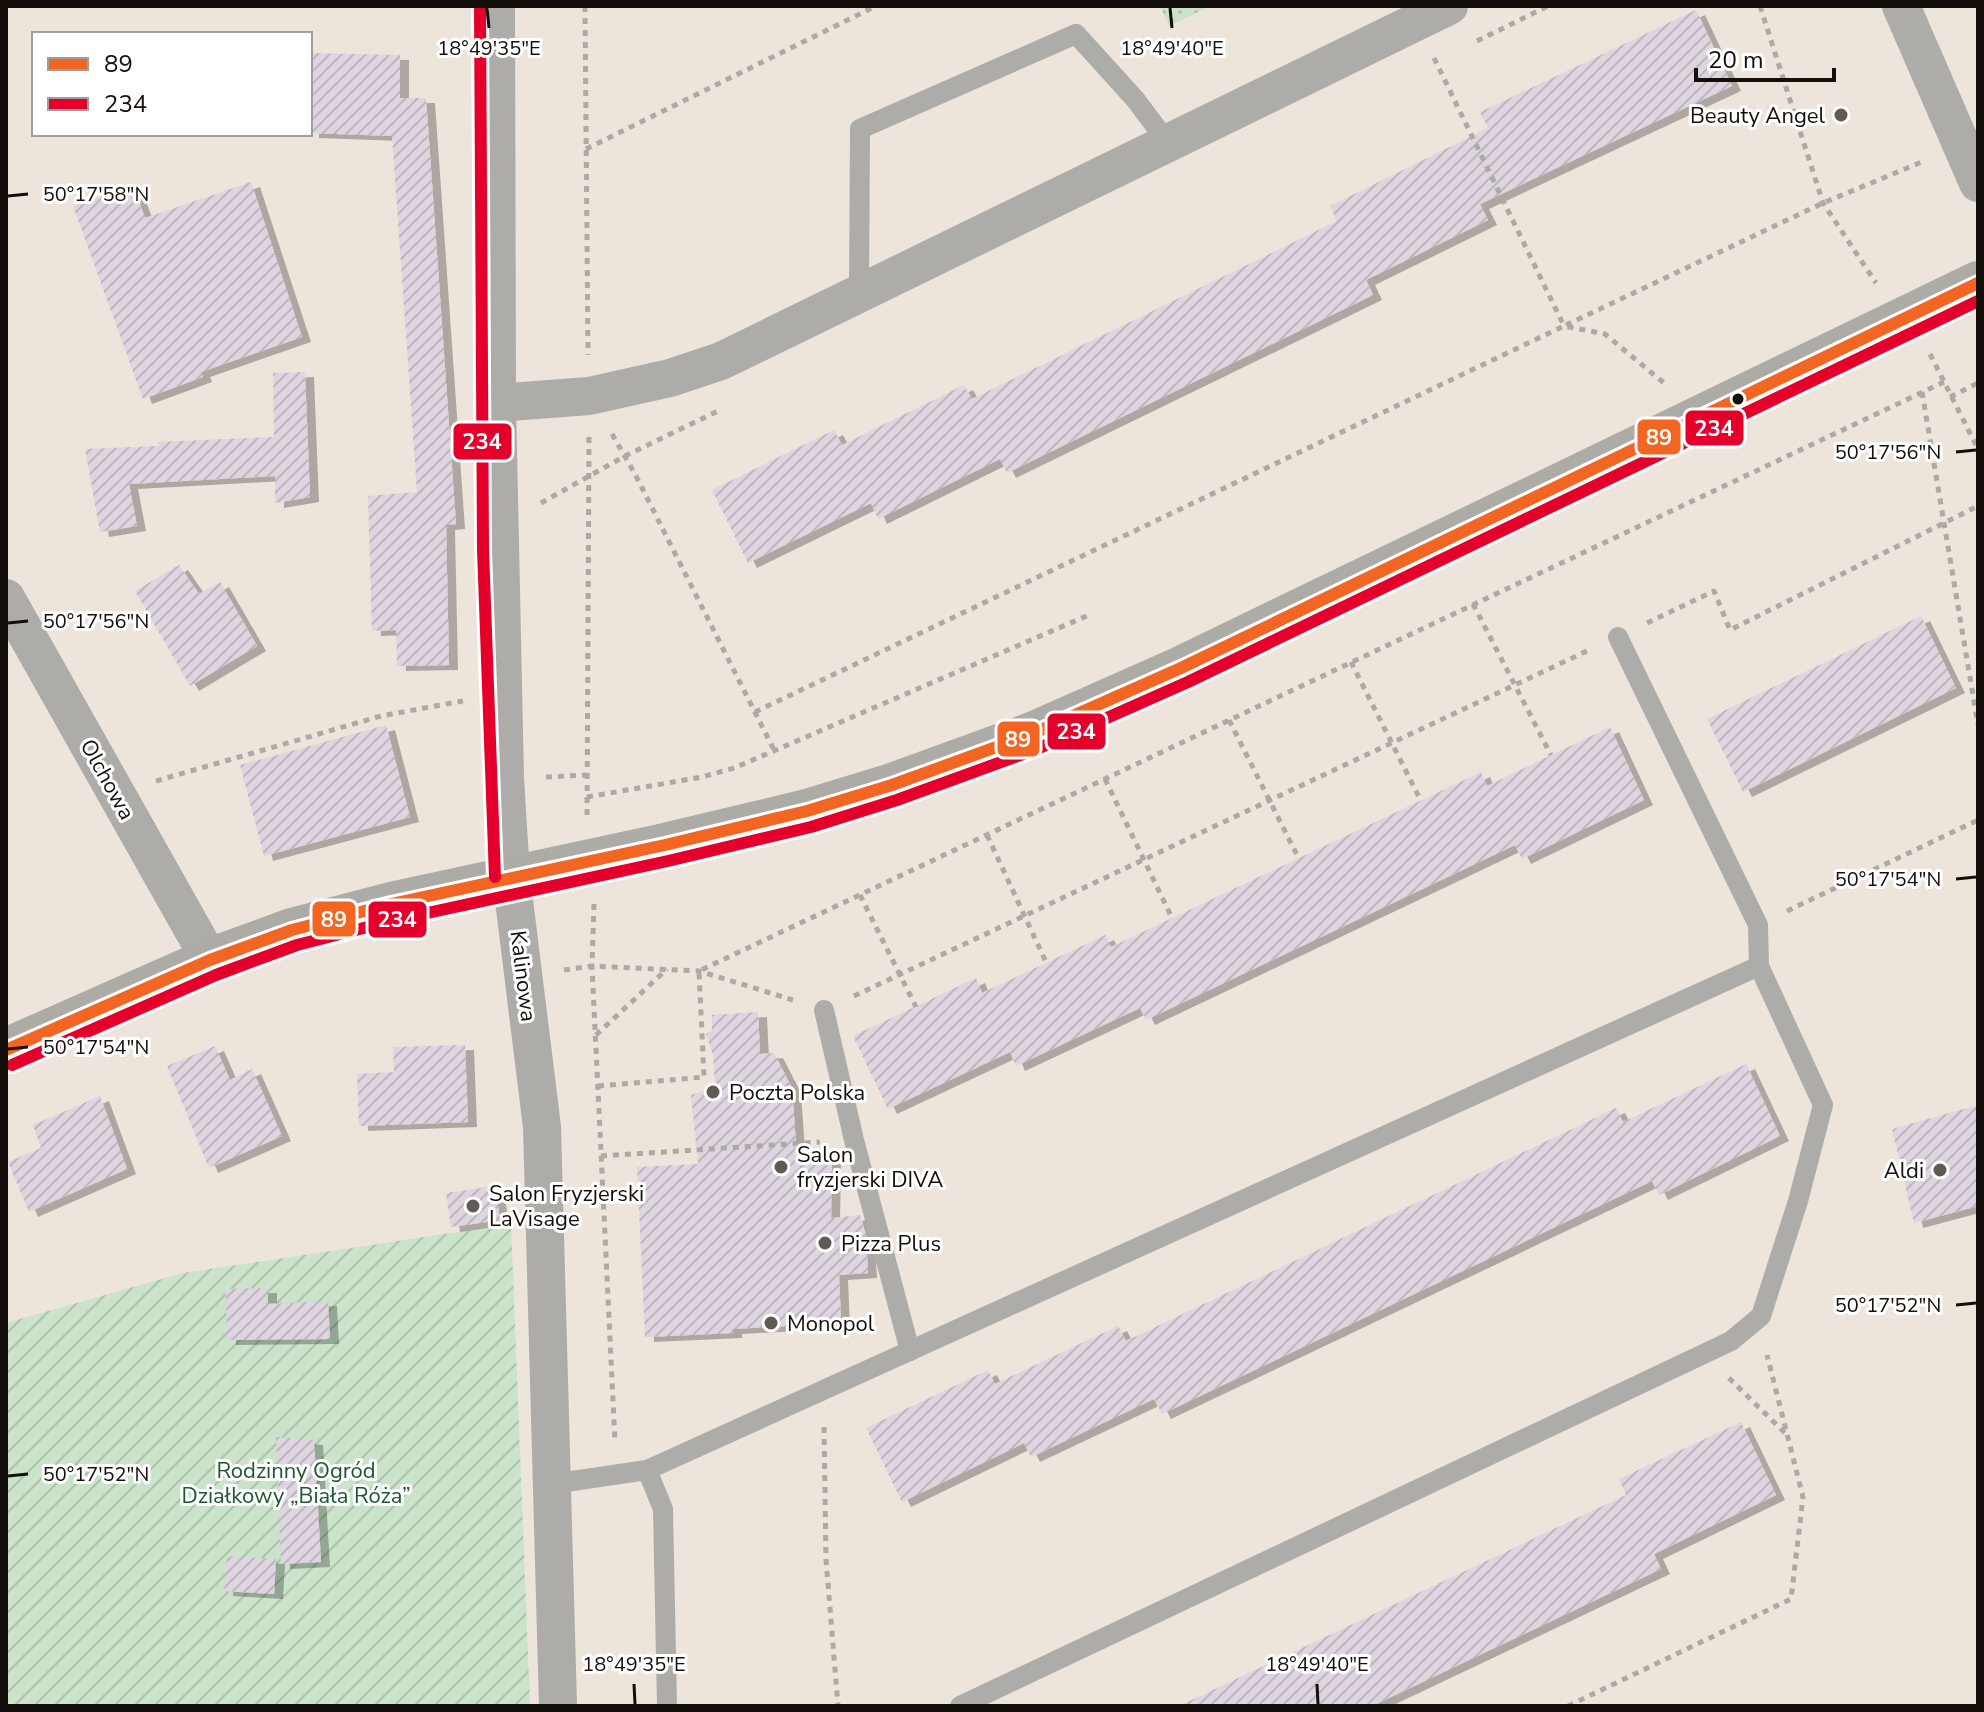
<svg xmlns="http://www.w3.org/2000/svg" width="1984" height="1712" font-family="'Nunito Sans',sans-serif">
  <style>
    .park { fill: url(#park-dots) }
    .garden { fill: url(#garden-furrows) }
    .building { fill: url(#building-hatch); filter: url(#shadow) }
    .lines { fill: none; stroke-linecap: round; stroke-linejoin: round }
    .path { stroke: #ada9a5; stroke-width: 5; stroke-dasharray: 6 6; stroke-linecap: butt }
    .lane { stroke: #adaca8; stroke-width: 20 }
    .street { stroke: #adaca8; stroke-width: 38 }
    .secondary { stroke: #adaba6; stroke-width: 44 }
    .bus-1-casing { stroke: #fff; stroke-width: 18 }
    .bus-2-casing { stroke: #fff; stroke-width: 18 }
    .bus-1 { stroke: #f26522; stroke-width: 12 }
    .bus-2 { stroke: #e4002b; stroke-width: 12 }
    .ticks { fill: none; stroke: #140f0b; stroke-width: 3 }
    .poi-dot { fill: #605a54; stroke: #fff; stroke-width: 3 }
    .bus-dot { fill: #140f0b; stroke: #fff; stroke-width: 3 }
    .labels { text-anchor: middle; stroke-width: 6; stroke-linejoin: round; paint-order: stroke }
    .poi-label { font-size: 22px; fill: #140f0b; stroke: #fff; text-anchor: start }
    .street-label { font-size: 22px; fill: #140f0b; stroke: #fff }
    .park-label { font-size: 22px; fill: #1f5733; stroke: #fff }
    .ticks-label { font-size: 20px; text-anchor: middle; fill: #140f0b; stroke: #fff; stroke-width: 6; stroke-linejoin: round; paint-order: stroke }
    .line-badge { stroke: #fff; stroke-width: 3 }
    .badge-label { font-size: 22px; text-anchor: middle; font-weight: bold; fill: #fff }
  </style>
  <defs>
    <pattern id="park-dots" width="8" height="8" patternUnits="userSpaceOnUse" patternTransform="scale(2)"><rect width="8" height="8" fill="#cae3ca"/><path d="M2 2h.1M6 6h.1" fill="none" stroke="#adc2ac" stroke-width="1.8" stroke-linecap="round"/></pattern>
    <pattern id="garden-furrows" width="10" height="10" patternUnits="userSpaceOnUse" patternTransform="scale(2)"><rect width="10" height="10" fill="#cae3ca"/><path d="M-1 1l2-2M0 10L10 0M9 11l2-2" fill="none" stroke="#adc2ac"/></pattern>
    <pattern id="building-hatch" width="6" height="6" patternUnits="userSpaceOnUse" patternTransform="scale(2)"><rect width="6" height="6" fill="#ded5e0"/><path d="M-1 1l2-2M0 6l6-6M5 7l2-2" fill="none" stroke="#beb6bf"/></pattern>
    <filter id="shadow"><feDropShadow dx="9" dy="5" stdDeviation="0" flood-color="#0004"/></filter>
  </defs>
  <rect width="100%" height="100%" fill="#ede4dc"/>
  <path class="park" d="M 1160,6 L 1211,6 L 1169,26 Z"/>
  <path class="garden" d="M 511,1224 L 530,1706 L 6,1706 L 6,1323 L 183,1273 Z"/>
  <g class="building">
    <path d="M 1696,10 L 1732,86 L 1480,204 L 1488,220 L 1366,280 L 1373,295 L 1007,473 L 1000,459 L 878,519 L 871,503 L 748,563 L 712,490 L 834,430 L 842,445 L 964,385 L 972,399 L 1093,340 L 1337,221 L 1330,206 L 1488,128 L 1480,112 Z"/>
    <path d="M 310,53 L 400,55 L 400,98 L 426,98 L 456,524 L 446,525 L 449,665 L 397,666 L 396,630 L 372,631 L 368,496 L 417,492 L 392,136 L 310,133 Z"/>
    <path d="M 251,182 L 302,337 L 201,372 L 203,377 L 143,399 L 73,206 L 133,185 L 145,218 Z"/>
    <path d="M 305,372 L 310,497 L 275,503 L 275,476 L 129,484 L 137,526 L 100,532 L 85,449 L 160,446 L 158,442 L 274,437 L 273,373 Z"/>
    <path d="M 179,565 L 199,594 L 220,582 L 257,646 L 190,686 L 135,591 Z"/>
    <path d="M 1921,616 L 1956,688 L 1743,792 L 1707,719 Z"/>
    <path d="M 386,725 L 410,817 L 264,856 L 240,765 Z"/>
    <path d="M 1610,727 L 1644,800 L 1522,859 L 1515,845 L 1146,1020 L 1140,1008 L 1016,1066 L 1010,1052 L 888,1109 L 853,1036 L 976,978 L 982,993 L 1105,935 L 1111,947 L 1481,772 L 1487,786 Z"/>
    <path d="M 758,1012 L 760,1054 L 774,1053 L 792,1088 L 797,1159 L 832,1157 L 831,1218 L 860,1215 L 866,1235 L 868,1273 L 839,1275 L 841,1323 L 733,1329 L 733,1333 L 645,1337 L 637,1167 L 698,1164 L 691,1095 L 715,1087 L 713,1055 L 706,1034 L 712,1031 L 712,1015 Z"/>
    <path d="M 465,1045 L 468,1122 L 359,1126 L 357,1074 L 394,1072 L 393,1047 Z"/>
    <path d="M 215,1046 L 230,1080 L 252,1069 L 282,1136 L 209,1168 L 167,1066 Z"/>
    <path d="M 1746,1064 L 1780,1136 L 1659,1195 L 1652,1181 L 1162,1414 L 1154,1399 L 1031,1457 L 1024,1443 L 902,1502 L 866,1428 L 988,1370 L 995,1384 L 1118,1326 L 1126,1341 L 1616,1108 L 1623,1122 Z"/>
    <path d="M 100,1096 L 127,1169 L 29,1212 L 8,1162 L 41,1148 L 33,1125 Z"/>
    <path d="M 1978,1105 L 1978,1206 L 1914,1223 L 1892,1129 Z"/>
    <path d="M 495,1186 L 500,1220 L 451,1227 L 446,1193 Z"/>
    <path d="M 268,1288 L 268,1304 L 328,1301 L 330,1339 L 227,1340 L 226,1289 Z"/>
    <path d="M 1741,1422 L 1776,1495 L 1654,1554 L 1661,1569 L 1372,1706 L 1179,1706 L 1626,1495 L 1619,1479 Z"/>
    <path d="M 276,1437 L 314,1440 L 321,1562 L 281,1564 Z"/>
    <path d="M 227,1556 L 276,1559 L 274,1594 L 224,1591 Z"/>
  </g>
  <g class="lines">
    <g class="path">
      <path d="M 585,6 L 588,355"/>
      <path d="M 1760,6 L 1823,203 L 1876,283"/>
      <path d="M 1477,41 L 1548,6"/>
      <path d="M 1434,58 L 1564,326 L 1823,203 L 1924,161"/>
      <path d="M 586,149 L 876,6"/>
      <path d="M 1930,354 L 1978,449"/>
      <path d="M 1922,392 L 1978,725"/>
      <path d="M 1950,397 L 1978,383"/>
      <path d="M 612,434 L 635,474 L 774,750"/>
      <path d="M 541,503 L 625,456 L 720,410"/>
      <path d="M 1473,604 L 1551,755"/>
      <path d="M 1647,623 L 1714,591 L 1730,630 L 1978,506"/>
      <path d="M 1351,662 L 1421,801"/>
      <path d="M 755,712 L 1564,326 L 1605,334 L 1664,383"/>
      <path d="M 1229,720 L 1299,859"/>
      <path d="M 546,777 L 587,775"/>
      <path d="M 1105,779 L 1172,918"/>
      <path d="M 156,781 L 381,716 L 463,701"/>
      <path d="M 587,797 L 702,777 L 734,768 L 1089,615"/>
      <path d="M 587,815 L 589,437"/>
      <path d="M 987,835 L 1046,962"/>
      <path d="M 860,895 L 916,1007"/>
      <path d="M 594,904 L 592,966 L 615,1442"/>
      <path d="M 1787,911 L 1978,820"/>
      <path d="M 564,970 L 592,966 L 699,971 L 793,1000"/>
      <path d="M 854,996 L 1587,651"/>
      <path d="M 596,1035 L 667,969"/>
      <path d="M 598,1086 L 704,1077 L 699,971 L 1944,382"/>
      <path d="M 601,1156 L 820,1142"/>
      <path d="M 1729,1378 L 1785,1433"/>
      <path d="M 824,1427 L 826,1559 L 838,1706"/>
      <path d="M 1568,1706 L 1791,1599 L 1803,1497 L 1767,1355"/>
    </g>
    <g class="lane">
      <path d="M 859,293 L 860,129 L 1076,34 L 1135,99 L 1168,143"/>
      <path d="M 824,1010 L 854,1140 L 910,1351"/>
      <path d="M 647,1470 L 1759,966 L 1758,925 L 1618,637"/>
      <path d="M 552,1484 L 647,1470 L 663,1509 L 667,1706"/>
      <path d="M 960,1706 L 1731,1341 L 1761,1316 L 1798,1201 L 1823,1105 L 1759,966"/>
    </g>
    <g class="street">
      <path d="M 496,6 L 497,403 L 505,778 L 511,876 L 542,1127 L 558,1706"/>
      <path d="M 1901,6 L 1978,183"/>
      <path d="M 497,403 L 589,396 L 670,378 L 721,361 L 1449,6"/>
      <path d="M 6,598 L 210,960"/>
    </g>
    <path class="secondary" d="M 6,1050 L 210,960 L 292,930 L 391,904 L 665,845 L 807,811 L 892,785 L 1032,734 L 1181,668 L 1978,283"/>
    <g class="bus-1-casing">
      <path id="bus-1" d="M 6,1050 L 210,960 L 292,930 L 391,904 L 665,845 L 807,811 L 892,785 L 1032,734 L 1181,668 L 1978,283"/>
    </g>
    <g class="bus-2-casing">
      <g id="bus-2">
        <path d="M 480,6 L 483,550 L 495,877"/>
        <path d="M 12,1065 L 216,975 L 297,945 L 395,920 L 668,861 L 811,827 L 897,800 L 1037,749 L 1188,682 L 1978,301"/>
      </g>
    </g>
    <use href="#bus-1" class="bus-1"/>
    <use href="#bus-2" class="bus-2"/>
  </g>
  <path class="ticks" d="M 487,8 L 489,28M 1170,8 L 1172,28M 8,196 L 28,194M 1956,452 L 1976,450M 8,623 L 28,621M 1956,879 L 1976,877M 8,1049 L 28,1047M 1956,1305 L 1976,1303M 8,1476 L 28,1474M 634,1684 L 635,1704M 1317,1684 L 1318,1704"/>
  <g class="poi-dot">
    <circle cx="1841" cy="115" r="8"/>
    <circle cx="713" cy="1092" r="8"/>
    <circle cx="781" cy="1167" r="8"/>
    <circle cx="1940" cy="1170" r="8"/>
    <circle cx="473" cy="1206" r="8"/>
    <circle cx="825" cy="1243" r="8"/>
    <circle cx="771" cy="1323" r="8"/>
  </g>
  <circle class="bus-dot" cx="1738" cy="399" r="7"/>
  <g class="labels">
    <g class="poi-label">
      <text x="1825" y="123" text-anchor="end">Beauty Angel</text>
      <text x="729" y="1100">Poczta Polska</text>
      <text x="797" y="1162">Salon<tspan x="797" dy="25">fryzjerski DIVA</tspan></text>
      <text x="1924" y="1178" text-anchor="end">Aldi</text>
      <text x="489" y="1201">Salon Fryzjerski<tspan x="489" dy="25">LaVisage</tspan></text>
      <text x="841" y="1251">Pizza Plus</text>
      <text x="787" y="1331">Monopol</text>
    </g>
    <g class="street-label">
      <text transform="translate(108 779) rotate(61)" y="8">Olchowa</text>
      <text transform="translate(524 976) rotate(83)" y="8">Kalinowa</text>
    </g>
    <g class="park-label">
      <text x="296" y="1478">Rodzinny Ogród<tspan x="296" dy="25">Działkowy „Biała Róża”</tspan></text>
    </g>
  </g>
  <g class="ticks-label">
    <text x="489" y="55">18°49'35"E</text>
    <text x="1172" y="55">18°49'40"E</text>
    <text x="96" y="201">50°17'58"N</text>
    <text x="1888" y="459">50°17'56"N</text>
    <text x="96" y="628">50°17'56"N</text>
    <text x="1888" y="886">50°17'54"N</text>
    <text x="96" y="1054">50°17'54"N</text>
    <text x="1888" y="1312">50°17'52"N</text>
    <text x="96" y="1481">50°17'52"N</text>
    <text x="634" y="1671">18°49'35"E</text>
    <text x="1317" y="1671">18°49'40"E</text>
  </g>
  <g class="line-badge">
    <rect x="1684" y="409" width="61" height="38" rx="8" fill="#e4002b"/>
    <rect x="1636" y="418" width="46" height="38" rx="8" fill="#f26522"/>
    <rect x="452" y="422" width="61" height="39" rx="8" fill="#e4002b"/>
    <rect x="1046" y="712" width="61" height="39" rx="8" fill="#e4002b"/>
    <rect x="996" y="720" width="45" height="38" rx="8" fill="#f26522"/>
    <rect x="311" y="900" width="46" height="38" rx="8" fill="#f26522"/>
    <rect x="367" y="900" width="61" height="39" rx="8" fill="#e4002b"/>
  </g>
  <g class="badge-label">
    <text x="1714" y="436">234</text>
    <text x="1659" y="445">89</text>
    <text x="482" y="449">234</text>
    <text x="1076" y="739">234</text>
    <text x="1018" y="747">89</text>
    <text x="334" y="927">89</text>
    <text x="397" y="927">234</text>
  </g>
  <rect width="1984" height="1712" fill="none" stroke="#140f0b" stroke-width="16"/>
  <rect x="32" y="32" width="280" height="104" fill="#ffffff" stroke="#a19f9d" stroke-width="2"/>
  <rect x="48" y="58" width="40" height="12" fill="#f26522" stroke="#a19f9d" stroke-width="2"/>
  <text x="104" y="72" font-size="24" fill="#140f0b">89</text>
  <rect x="48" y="98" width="40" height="12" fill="#e4002b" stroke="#a19f9d" stroke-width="2"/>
  <text x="104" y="112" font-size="24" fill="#140f0b">234</text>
  <path d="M1696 68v12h138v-12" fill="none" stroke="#140f0b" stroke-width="4"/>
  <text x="1708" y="68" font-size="24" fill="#140f0b" stroke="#ffffff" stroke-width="6" paint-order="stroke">20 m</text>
</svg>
